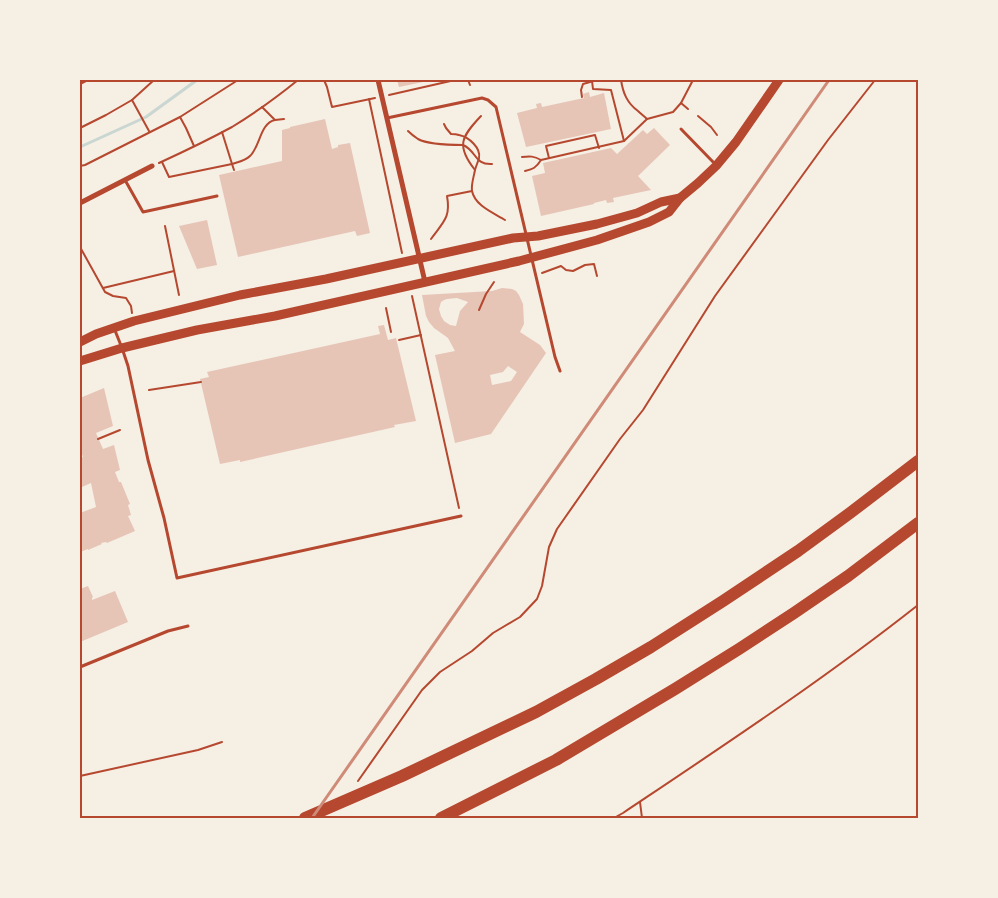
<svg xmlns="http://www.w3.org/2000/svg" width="998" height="898" font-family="'Alegreya Sans',sans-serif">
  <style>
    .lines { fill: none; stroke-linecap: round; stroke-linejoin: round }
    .stream { stroke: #c9d6d2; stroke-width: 3 }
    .building { fill: #e6c5b7; fill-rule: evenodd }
    .path { stroke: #b5482f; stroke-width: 2 }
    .service { stroke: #b5482f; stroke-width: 3 }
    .minor { stroke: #b5482f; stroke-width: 5 }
    .tertiary { stroke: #b5482f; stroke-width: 9 }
    .motorway { stroke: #b5482f; stroke-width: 12 }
    .rail { stroke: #cf8b77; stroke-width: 3 }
    .neatline { fill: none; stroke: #b5482f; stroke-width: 2 }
  </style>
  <rect width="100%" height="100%" fill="#f6efe4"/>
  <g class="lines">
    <path class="stream" d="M 80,147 L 146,117 L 197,80"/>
  </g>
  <g class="building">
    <path d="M 397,80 L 428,80 L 428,81 L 399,87 Z"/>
    <path d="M 589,92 L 590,97 L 604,93 L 611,129 L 526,147 L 517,113 L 537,108 L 536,104 L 541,103 L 542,107 L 584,98 L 583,94 Z"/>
    <path d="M 325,119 L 332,149 L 338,147 L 338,145 L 350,143 L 370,233 L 357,236 L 355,231 L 238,257 L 219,175 L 282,161 L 282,130 L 290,128 L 290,127 Z"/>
    <path d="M 654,128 L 670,145 L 638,176 L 651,190 L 613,198 L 614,202 L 607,203 L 606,200 L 594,203 L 594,204 L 541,216 L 532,176 L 545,173 L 543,163 L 611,148 L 617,154 L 643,130 L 647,134 Z"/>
    <path d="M 207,220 L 217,265 L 197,269 L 179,226 Z"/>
    <path d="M 502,288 L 512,289 L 516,291 L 519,295 L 523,304 L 524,324 L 520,332 L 540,345 L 546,353 L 491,434 L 455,443 L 435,355 L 455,351 L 448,338 L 434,328 L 429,322 L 426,316 L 422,295 L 492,291 ZM 457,298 L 468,302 L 460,311 L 456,326 L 450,325 L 444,321 L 441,316 L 439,309 L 441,302 L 444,300 L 447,299 ZM 508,366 L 517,372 L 511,381 L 492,385 L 490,375 L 503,372 Z"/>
    <path d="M 384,325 L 388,340 L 396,338 L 416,421 L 394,425 L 395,427 L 240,462 L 240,460 L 220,464 L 200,379 L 209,377 L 207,372 L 380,334 L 378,326 Z"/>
    <path d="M 104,388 L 113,426 L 96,433 L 103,449 L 114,445 L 120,470 L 115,472 L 119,482 L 121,482 L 130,504 L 128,505 L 131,515 L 128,516 L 135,531 L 107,543 L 106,542 L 101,543 L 102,544 L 88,550 L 88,549 L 80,552 L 80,513 L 96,507 L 91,483 L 82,487 L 80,483 L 80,458 L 83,457 L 80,449 L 80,398 Z"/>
    <path d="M 88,586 L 93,597 L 92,598 L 92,600 L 115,591 L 128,622 L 80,642 L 80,589 Z"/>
  </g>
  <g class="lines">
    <g class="path">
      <path d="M 324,80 L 327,87 L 332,107 L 375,98"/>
      <path d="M 468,80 L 470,85"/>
      <path d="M 621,80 C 623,93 627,103 638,111 C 641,114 644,116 647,119"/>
      <path d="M 592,81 L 593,89 L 611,90 L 624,141"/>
      <path d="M 80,84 L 88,80"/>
      <path d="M 389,95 L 455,80"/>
      <path d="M 582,97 L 581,90 L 583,84 L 597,80"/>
      <path d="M 369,99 L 402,253"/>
      <path d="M 132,100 L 149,131"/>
      <path d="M 681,103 L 688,109"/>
      <path d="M 262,107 L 275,120 L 284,119"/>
      <path d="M 481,116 C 461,137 456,146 475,170 C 474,176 471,184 472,191 C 475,206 494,213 505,220"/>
      <path d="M 698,116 L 711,127 L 717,135"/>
      <path d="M 180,117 L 186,128 L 194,146"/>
      <path d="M 444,124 L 446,128 L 451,134 C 453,134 456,134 459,135 C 469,137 481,148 479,158 C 478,162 476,166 475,170"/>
      <path d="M 80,128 L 106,115 L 132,100 L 154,80"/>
      <path d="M 408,131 C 411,134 415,137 418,139 C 429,145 450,145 463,145 C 477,151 474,165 492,164"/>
      <path d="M 522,157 C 530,156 534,156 541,160 L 624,141 L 647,119 L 673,112 L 681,103 L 693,80"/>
      <path d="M 549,158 L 546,146 L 595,135 L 599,148"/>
      <path d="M 162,162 L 169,177 L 232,164 L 222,132"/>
      <path d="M 159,163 C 183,152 208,140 232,127 C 255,113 277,97 298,80"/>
      <path d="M 80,166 L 85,165 L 180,117 L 238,80"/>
      <path d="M 234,170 L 232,164 C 238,162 245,161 250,156 C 260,147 260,123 275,120"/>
      <path d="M 525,171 C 533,169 536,168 541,160"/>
      <path d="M 165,226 L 179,295"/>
      <path d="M 431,239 C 443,222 451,218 447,196 L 472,191"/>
      <path d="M 80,247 L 105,292 L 113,296 L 126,298 L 131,306 L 132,313"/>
      <path d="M 542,273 L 561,266 L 566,270 L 573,271 L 585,265 L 594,264 L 597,276"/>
      <path d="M 103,288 L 174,271"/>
      <path d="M 412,296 L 459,508"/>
      <path d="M 386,308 L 391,332"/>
      <path d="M 479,310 L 486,294 L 494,282"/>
      <path d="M 399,340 L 421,335"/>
      <path d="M 149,390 L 201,382"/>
      <path d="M 98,439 L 120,430"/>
      <path d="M 80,776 L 198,750 L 222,742"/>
      <path d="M 358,781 L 422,690 L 440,672 L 472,651 L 493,633 L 520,617 L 537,599 L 542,586 L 549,547 L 557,529 L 620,439 L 643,410 L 715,296 L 828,140 L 875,80"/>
      <path d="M 640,802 L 642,818"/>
      <path d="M 614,818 L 623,813 C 723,746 823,680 918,605"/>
    </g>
    <g class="service">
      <path d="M 387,118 L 482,98 L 488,100 L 496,107 L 555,357 L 560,371"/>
      <path d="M 681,129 L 715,164"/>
      <path d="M 125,180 L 143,212 L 217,196"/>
      <path d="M 114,328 L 122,348 L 128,366 L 148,460 L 164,518 L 177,578 L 461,516"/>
      <path d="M 80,667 L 168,631 L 188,626"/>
    </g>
    <g class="minor">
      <path d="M 378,80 L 425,282"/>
      <path d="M 80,203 L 152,166"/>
    </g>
    <g class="tertiary">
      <path d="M 80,342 L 96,334 L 134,321 L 240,295 L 326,279 L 513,238 L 538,236 L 597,224 L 637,213 L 661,202 L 680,198"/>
      <path d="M 80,361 L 122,348 L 197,330 L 275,316 L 519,261 L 597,240 L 649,222 L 669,212 L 680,198 L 698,183 L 716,166 L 736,142 L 779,80"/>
    </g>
    <g class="motorway">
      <path d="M 305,818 L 402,776 L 536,712 L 596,679 L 651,647 L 723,601 L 798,551 L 850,513 L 918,461"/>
      <path d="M 441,818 L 556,760 L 675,689 L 739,649 L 794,613 L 848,576 L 918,523"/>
    </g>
    <path class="rail" d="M 312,818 L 829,80"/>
  </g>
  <rect width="998" height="898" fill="none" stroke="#f6efe4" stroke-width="162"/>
  <rect x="81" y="81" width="836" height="736" class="neatline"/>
</svg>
